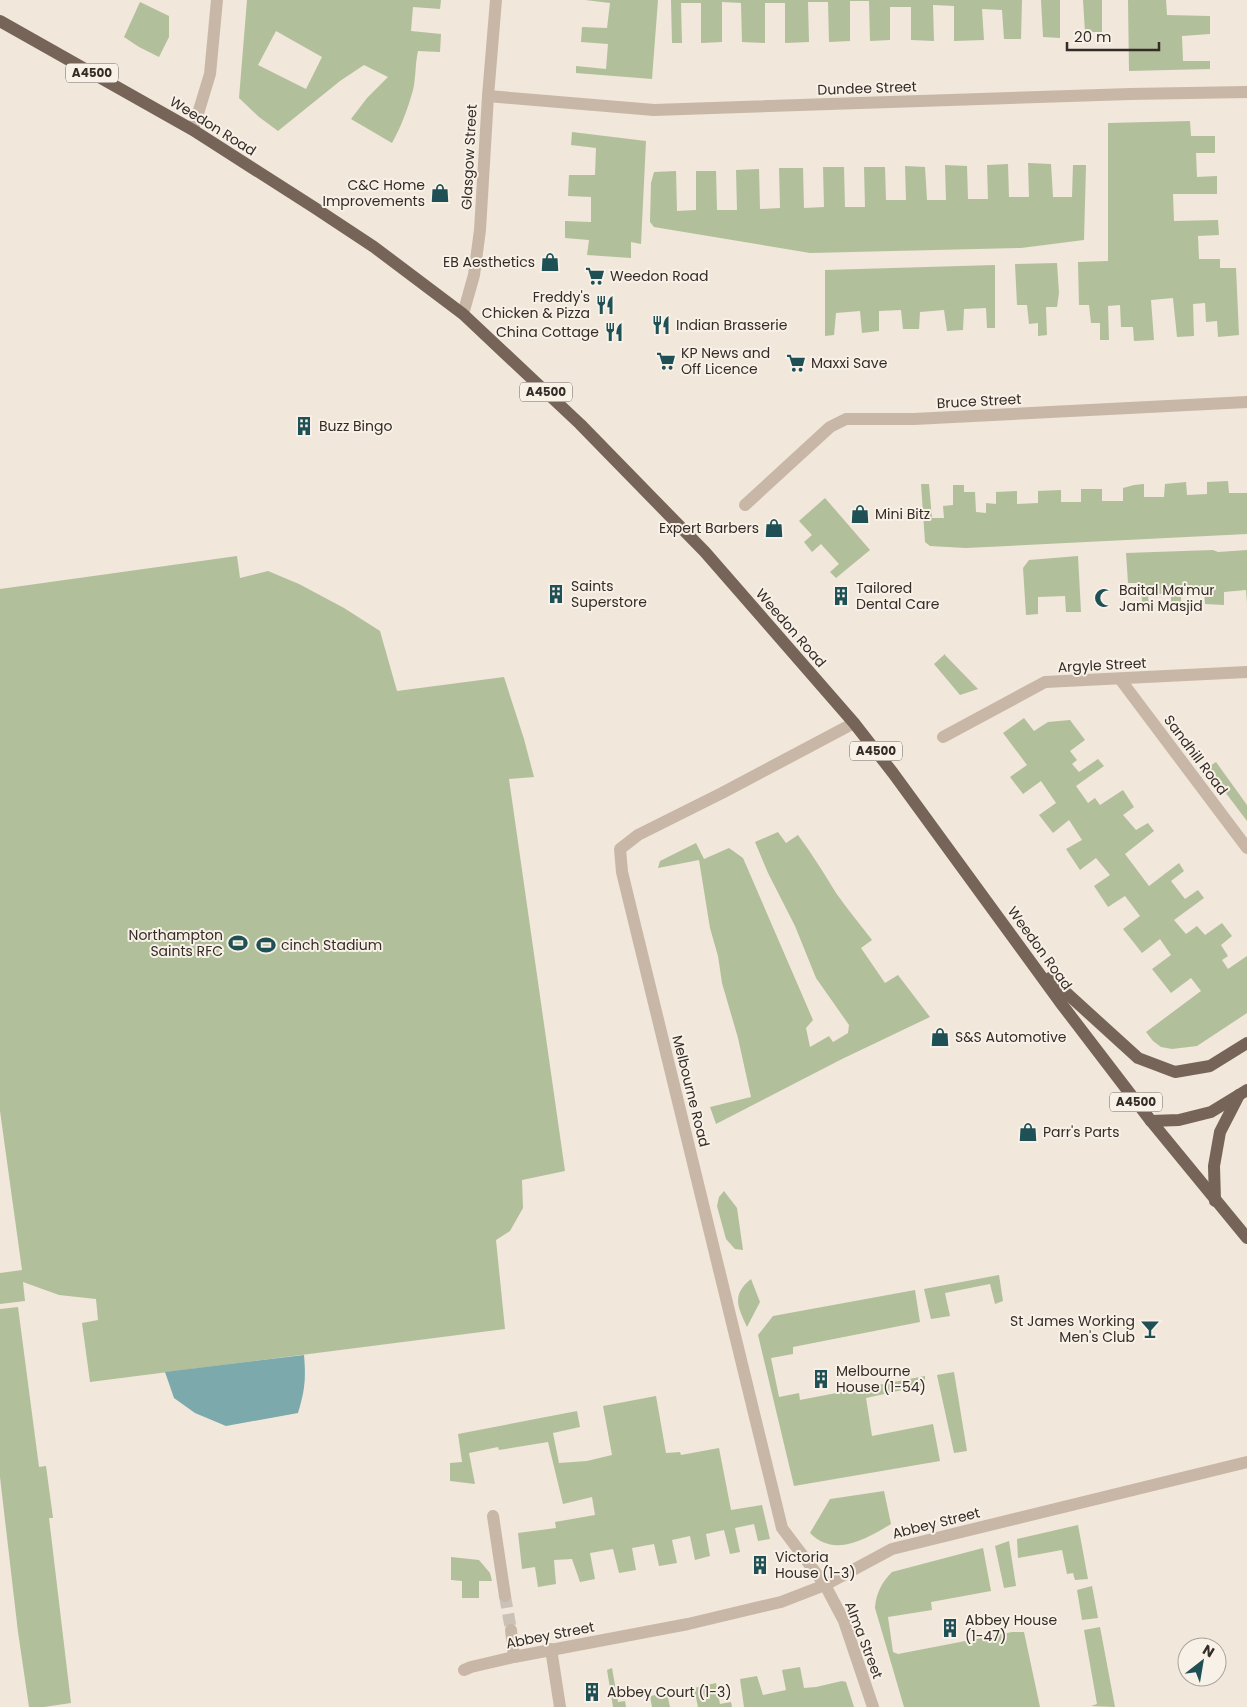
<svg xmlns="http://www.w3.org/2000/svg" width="1247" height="1707" font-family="Poppins,sans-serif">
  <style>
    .green { fill: #b2bf9b; fill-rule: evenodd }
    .water { fill: #7ba9ac }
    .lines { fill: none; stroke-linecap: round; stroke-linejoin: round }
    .minor-tunnel { stroke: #cbc2b7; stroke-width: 12; stroke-dasharray: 12 6; stroke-linecap: butt }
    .minor { stroke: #c8b7a7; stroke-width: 12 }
    .major { stroke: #766459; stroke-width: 12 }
    .labels { text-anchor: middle; stroke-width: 4; stroke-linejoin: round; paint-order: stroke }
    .shield { fill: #f8f1e7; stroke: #706761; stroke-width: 1 }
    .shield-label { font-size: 12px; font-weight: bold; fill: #352c27 }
    .street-label { font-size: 14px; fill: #352c27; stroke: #f8f1e7 }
    .poi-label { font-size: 14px; fill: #352c27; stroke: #f8f1e7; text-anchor: start }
  </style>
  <rect width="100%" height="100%" fill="#f1e7db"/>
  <g class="green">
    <path d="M 247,0 L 441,0 L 440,9 L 413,7 L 411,31 L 441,34 L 440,52 L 418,51 C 415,64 416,77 413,90 C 408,108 401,127 392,143 L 351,119 L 367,98 L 388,77 L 364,65 L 340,81 L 278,131 L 259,117 L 239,98 ZM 276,31 L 322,57 L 306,89 L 258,65 Z"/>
    <path d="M 585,0 L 658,0 L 652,79 L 576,73 L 576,66 L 606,69 L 608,44 L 581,42 L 582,27 L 607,28 L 610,3 Z"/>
    <path d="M 671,0 L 1022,0 L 1021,39 L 1004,39 L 1002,10 L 982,9 L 984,40 L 954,41 L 954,6 L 933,5 L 934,41 L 911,40 L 911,7 L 890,7 L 890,40 L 870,41 L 869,1 L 850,1 L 850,41 L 829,42 L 828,2 L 808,2 L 809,42 L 785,43 L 785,3 L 765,3 L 765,43 L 742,42 L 741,3 L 722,2 L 722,42 L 701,43 L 701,3 L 681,3 L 682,43 L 672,43 Z"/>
    <path d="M 1041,0 L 1060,0 L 1060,38 L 1043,37 Z"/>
    <path d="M 1083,0 L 1102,0 L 1102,32 L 1085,32 Z"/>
    <path d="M 1128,0 L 1166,0 L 1167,15 L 1210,16 L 1210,34 L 1182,36 L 1183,61 L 1210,61 L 1210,69 L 1129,71 Z"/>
    <path d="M 140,2 L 169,16 L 169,37 L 159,57 L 139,47 L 124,37 Z"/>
    <path d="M 1190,121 L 1191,136 L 1215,136 L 1215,153 L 1196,153 L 1197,177 L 1217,176 L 1217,194 L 1173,194 L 1174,221 L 1218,220 L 1219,235 L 1198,236 L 1199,259 L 1220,259 L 1220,268 L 1236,268 L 1239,335 L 1218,337 L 1217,321 L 1206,322 L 1205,303 L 1193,304 L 1194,336 L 1177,337 L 1173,298 L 1151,300 L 1154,340 L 1134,341 L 1133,327 L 1121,327 L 1120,305 L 1108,306 L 1109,340 L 1100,340 L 1100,323 L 1091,323 L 1089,305 L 1079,305 L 1078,262 L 1108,261 L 1108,123 Z"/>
    <path d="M 572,132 L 646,141 L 641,244 L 631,242 L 631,258 L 587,255 L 589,240 L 565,238 L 565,221 L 591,222 L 591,197 L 568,196 L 569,175 L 595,175 L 596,148 L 571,145 Z"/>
    <path d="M 1028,163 L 1051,164 L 1053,197 L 1072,197 L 1073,165 L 1086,165 L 1084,240 L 1021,248 L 810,253 L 654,227 L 650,222 L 651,183 L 654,172 L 676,171 L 677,211 L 696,210 L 696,171 L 716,171 L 717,210 L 737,210 L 736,170 L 759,169 L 760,209 L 780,208 L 779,168 L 803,168 L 804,208 L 824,207 L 823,167 L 844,167 L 845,207 L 865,207 L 864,167 L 885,167 L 886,200 L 906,200 L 905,166 L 925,167 L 927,200 L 946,200 L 945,165 L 967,166 L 968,199 L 988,199 L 987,165 L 1008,164 L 1009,197 L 1029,197 Z"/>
    <path d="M 1057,263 L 1059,293 L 1057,307 L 1046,307 L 1047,335 L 1038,336 L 1038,323 L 1029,324 L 1027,305 L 1017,305 L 1015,264 Z"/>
    <path d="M 995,265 L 995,328 L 987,328 L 986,308 L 964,309 L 963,330 L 947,331 L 944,310 L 920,312 L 919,329 L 903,329 L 901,310 L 879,311 L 879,331 L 862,333 L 860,311 L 836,313 L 834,335 L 825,336 L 825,270 Z"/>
    <path d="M 1228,481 L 1229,493 L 1247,493 L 1247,534 L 966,548 L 930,546 L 925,542 L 921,484 L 929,484 L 932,518 L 944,518 L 943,506 L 953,505 L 953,485 L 964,485 L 964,492 L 975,492 L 976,512 L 986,513 L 986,503 L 996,504 L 996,492 L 1017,491 L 1017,504 L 1038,503 L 1038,491 L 1061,490 L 1061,502 L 1081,502 L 1081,489 L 1102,489 L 1102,501 L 1123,501 L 1123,488 L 1134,485 L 1144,484 L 1144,497 L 1164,497 L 1165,484 L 1186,482 L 1187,495 L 1207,494 L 1207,482 Z"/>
    <path d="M 825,498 L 870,550 L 836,578 L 830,572 L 839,564 L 821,544 L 812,552 L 804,542 L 812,535 L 799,521 Z"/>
    <path d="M 1213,550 L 1218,552 L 1247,550 L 1247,603 L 1246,590 L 1224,592 L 1224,605 L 1205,604 L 1204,592 L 1181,593 L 1181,605 L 1171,606 L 1171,593 L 1148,595 L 1149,609 L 1143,610 L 1140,583 L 1128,583 L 1126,553 Z"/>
    <path d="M 237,556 L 240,578 L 268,571 L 299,584 L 344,608 L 380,631 L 397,691 L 504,677 L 524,739 L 534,777 L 509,779 L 565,1171 L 522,1180 L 523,1208 L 510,1231 L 496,1240 L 505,1329 L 90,1382 L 82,1323 L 98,1320 L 96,1299 L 59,1295 L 23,1282 L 25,1301 L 0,1304 L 0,1273 L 22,1270 L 0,1111 L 0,589 Z"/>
    <path d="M 1078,556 L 1081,612 L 1066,612 L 1065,596 L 1038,597 L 1038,614 L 1026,615 L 1023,568 L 1029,560 Z"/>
    <path d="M 945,654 L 945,655 L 978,689 L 960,695 L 934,664 Z"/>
    <path d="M 1024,718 L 1034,731 L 1048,722 L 1070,720 L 1085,740 L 1070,751 L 1077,760 L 1072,764 L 1079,772 L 1098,759 L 1104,766 L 1076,786 L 1088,803 L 1095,798 L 1100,805 L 1123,790 L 1134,807 L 1123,815 L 1136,830 L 1148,823 L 1154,831 L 1125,854 L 1149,886 L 1179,863 L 1184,871 L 1171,881 L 1185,899 L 1198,890 L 1204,898 L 1174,920 L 1186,934 L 1197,926 L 1205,935 L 1222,923 L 1232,936 L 1221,945 L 1228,956 L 1222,960 L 1228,969 L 1247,956 L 1247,1013 L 1197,1046 L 1172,1049 L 1161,1047 L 1153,1041 L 1146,1032 L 1201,991 L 1191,978 L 1171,993 L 1152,969 L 1171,955 L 1160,939 L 1142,953 L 1123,929 L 1140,916 L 1125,896 L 1108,907 L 1094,886 L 1110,875 L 1096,858 L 1080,870 L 1066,849 L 1082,840 L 1069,820 L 1053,833 L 1039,815 L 1056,803 L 1041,781 L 1023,794 L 1010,777 L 1027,765 L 1003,733 Z"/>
    <path d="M 1216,762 L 1247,805 L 1247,821 L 1207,768 Z"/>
    <path d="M 778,832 L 786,843 L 798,835 C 812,854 824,873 836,893 C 847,909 860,924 872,940 L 861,948 L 885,983 L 898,975 L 930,1017 L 842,1059 L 716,1124 L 710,1107 L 751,1097 L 738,1038 L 722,983 L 718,956 L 710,928 L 699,860 L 658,868 L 660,861 L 696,843 L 704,859 L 729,848 L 743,858 L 813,1020 L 806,1028 L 810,1047 L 829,1036 L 833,1042 L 848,1033 L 849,1025 L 816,978 L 795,926 L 768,873 L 755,842 Z"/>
    <path d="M 724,1191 L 737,1208 L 743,1250 L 735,1249 L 726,1239 L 717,1206 L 719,1197 Z"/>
    <path d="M 999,1275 L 1003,1301 L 995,1304 L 990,1284 L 945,1293 L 950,1316 L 931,1319 L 924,1289 Z"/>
    <path d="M 751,1279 L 760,1302 L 747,1327 C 738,1307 731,1295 751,1279 Z"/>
    <path d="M 915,1290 L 920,1322 L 793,1347 L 793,1354 L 771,1358 L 779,1397 L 799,1393 L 800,1400 L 925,1376 L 925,1385 L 866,1398 L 872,1436 L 933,1424 L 940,1461 L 794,1486 L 758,1335 L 773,1316 Z"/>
    <path d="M 18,1307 L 39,1467 L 46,1466 L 53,1518 L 49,1518 L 71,1703 L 44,1707 L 29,1707 L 18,1632 L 0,1477 L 0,1309 Z"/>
    <path d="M 954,1372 L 967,1451 L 954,1453 L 937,1375 Z"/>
    <path d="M 656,1396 L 666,1453 L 680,1452 L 681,1455 L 719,1448 L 731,1510 L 762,1505 L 770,1539 L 758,1541 L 754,1524 L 735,1528 L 740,1552 L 730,1554 L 724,1530 L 706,1534 L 710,1556 L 695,1560 L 690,1536 L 672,1540 L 677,1563 L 659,1566 L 654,1544 L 632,1548 L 636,1570 L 619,1573 L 613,1549 L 590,1553 L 595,1579 L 580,1582 L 572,1559 L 554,1560 L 556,1584 L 538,1587 L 535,1567 L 522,1569 L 518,1533 L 556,1528 L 555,1522 L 595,1515 L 592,1497 L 563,1504 L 548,1442 L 499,1450 L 498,1447 L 469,1453 L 475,1484 L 450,1481 L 450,1463 L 462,1462 L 458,1434 L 577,1411 L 580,1427 L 553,1433 L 559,1463 L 587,1461 L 612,1455 L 603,1406 Z"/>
    <path d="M 884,1491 L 891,1524 C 866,1539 834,1558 810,1533 L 830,1499 Z"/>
    <path d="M 1078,1525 L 1088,1579 L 1075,1580 L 1073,1573 L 1067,1574 L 1062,1550 L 1018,1558 L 1017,1539 Z"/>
    <path d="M 1009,1541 L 1016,1586 L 1004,1588 L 995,1546 Z"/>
    <path d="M 983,1548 L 991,1591 L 931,1602 L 932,1610 L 888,1617 L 893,1652 L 898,1654 L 1012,1632 L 1024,1632 L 1040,1707 L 904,1707 L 875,1608 C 876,1593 882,1582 892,1572 Z"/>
    <path d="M 451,1557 L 479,1560 L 490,1573 L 492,1581 L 479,1581 L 479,1598 L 462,1598 L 462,1581 L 451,1580 Z"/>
    <path d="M 1092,1586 L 1098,1618 L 1082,1620 L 1077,1590 Z"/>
    <path d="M 1100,1627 L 1115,1707 L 1091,1706 L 1097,1704 L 1084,1630 Z"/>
    <path d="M 800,1667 L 804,1688 L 816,1687 L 842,1681 L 846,1682 L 854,1707 L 744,1707 L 740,1679 L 757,1676 L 763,1695 L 786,1690 L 782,1670 Z"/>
    <path d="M 612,1668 L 618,1702 L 625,1701 L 626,1707 L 613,1707 L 607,1670 Z"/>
    <path d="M 716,1683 L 720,1704 L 731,1702 L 732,1707 L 698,1707 L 694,1688 Z"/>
    <path d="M 667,1693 L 670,1707 L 652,1707 L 650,1696 Z"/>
  </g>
  <path class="water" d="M 304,1355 C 306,1378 305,1390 298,1413 L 226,1426 L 195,1413 L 174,1398 L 165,1372 Z"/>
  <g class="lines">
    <path class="minor-tunnel" d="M 505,1596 L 511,1630"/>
    <g class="minor">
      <path d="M 488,96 L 654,110 L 1130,94 L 1247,92"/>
      <path d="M 193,130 L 210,74 L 217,0"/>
      <path d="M 463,314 L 474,275 L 480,230 L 488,96 L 496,0"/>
      <path d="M 745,505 L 830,427 L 846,419 L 914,419 L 1247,402"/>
      <path d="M 1120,679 L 1247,848"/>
      <path d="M 854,723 L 722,793 L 638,835 L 620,849 L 622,872 L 782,1528 L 825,1585 L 844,1621 L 873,1707"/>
      <path d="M 943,737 L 1045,682 L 1247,672"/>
      <path d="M 493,1516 L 505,1596"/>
      <path d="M 511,1630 L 514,1657"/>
      <path d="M 551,1649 L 560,1707"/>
      <path d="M 464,1670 L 471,1667 L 514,1657 L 688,1624 L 768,1605 L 781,1602 L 825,1585 L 892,1549 L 1247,1462"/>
    </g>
    <g class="major">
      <path d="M 0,21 L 193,130 L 315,208 L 374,247 L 463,314 L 580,424 L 705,552 L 854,723 L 893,773 L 1060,1002 L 1151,1121 L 1247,1238"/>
      <path d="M 1050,978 L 1138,1058 L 1175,1072 L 1210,1066 L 1247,1043"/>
      <path d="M 1151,1121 L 1179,1120 L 1211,1112 L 1247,1090"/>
      <path d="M 1215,1201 L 1214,1166 L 1220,1132 L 1239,1095"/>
    </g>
  </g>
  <defs>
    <g id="shop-bare" transform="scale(1.5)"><path d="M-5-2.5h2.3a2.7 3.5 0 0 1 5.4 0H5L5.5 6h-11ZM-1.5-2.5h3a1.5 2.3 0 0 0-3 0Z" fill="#1f5055" stroke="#f8f1e7" stroke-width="2.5" paint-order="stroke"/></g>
    <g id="supermarket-bare" transform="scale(1.5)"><path d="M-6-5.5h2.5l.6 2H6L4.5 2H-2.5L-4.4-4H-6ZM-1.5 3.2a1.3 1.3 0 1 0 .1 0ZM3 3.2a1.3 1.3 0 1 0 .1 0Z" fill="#1f5055" stroke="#f8f1e7" stroke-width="2.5" paint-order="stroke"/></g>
    <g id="restaurant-bare" transform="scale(1.5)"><path d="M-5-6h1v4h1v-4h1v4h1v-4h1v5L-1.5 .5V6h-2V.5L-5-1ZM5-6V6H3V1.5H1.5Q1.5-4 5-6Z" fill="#1f5055" stroke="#f8f1e7" stroke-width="2.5" paint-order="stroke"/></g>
    <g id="building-bare" transform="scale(1.5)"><path d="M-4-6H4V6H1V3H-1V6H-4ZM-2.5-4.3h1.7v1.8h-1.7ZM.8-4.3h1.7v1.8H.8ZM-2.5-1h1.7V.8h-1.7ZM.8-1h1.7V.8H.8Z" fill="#1f5055" stroke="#f8f1e7" stroke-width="2.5" paint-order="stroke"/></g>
    <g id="mosque-bare" transform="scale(1.5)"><path d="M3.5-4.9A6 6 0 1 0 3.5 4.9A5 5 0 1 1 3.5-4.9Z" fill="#1f5055" stroke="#f8f1e7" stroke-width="2.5" paint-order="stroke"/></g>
    <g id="stadium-bare" transform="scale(1.5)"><path d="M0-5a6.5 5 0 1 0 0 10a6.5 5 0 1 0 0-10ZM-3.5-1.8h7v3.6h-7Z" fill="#1f5055" stroke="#f8f1e7" stroke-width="2.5" paint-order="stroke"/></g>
    <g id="bar-bare" transform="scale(1.5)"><path d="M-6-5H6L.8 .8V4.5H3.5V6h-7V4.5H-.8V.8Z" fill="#1f5055" stroke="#f8f1e7" stroke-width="2.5" paint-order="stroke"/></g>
  </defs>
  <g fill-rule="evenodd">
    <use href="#shop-bare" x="440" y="193"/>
    <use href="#shop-bare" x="550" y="262"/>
    <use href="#supermarket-bare" x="595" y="276"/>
    <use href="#restaurant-bare" x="605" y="305"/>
    <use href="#restaurant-bare" x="661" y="325"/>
    <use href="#restaurant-bare" x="614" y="332"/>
    <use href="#supermarket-bare" x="666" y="361"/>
    <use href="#supermarket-bare" x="796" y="363"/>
    <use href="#building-bare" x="304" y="426"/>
    <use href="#shop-bare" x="860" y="514"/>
    <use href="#shop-bare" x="774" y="528"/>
    <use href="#building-bare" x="556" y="594"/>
    <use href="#building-bare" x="841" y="596"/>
    <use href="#mosque-bare" x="1104" y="598"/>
    <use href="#stadium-bare" x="238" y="943"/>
    <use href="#stadium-bare" x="266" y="945"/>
    <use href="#shop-bare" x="940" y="1037"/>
    <use href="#shop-bare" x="1028" y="1132"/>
    <use href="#bar-bare" x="1150" y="1329"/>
    <use href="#building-bare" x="821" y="1379"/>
    <use href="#building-bare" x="760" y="1565"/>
    <use href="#building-bare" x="950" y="1628"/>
    <use href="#building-bare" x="592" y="1692"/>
  </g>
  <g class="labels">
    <g class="shield">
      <rect x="66" y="63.5" width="52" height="19" rx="4"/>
      <rect x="520" y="382.5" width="52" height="19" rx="4"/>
      <rect x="850" y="741.5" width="52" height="19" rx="4"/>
      <rect x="1110" y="1092.5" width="52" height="19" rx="4"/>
    </g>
    <g class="shield-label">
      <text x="92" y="77">A4500</text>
      <text x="546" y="396">A4500</text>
      <text x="876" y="755">A4500</text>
      <text x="1136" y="1106">A4500</text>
    </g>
    <g class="street-label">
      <text transform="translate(867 88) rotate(-2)" y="5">Dundee Street</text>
      <text transform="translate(213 126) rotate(32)" y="5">Weedon Road</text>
      <text transform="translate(469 157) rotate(-87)" y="5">Glasgow Street</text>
      <text transform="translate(979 401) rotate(-3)" y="5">Bruce Street</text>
      <text transform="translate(791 628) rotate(49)" y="5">Weedon Road</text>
      <text transform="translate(1102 665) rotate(-3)" y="5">Argyle Street</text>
      <text transform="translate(1196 755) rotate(53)" y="5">Sandhill Road</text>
      <text transform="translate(1040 948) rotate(54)" y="5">Weedon Road</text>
      <text transform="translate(691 1091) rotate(76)" y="5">Melbourne Road</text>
      <text transform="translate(936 1523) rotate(-14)" y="5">Abbey Street</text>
      <text transform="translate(550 1635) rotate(-11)" y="5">Abbey Street</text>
      <text transform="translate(864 1640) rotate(69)" y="5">Alma Street</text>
    </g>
    <g class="poi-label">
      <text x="425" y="190" text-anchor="end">C&amp;C Home<tspan x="425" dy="16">Improvements</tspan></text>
      <text x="535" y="267" text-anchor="end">EB Aesthetics</text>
      <text x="610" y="281">Weedon Road</text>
      <text x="590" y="302" text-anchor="end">Freddy's<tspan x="590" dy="16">Chicken &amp; Pizza</tspan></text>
      <text x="676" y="330">Indian Brasserie</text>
      <text x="599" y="337" text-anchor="end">China Cottage</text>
      <text x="681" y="358">KP News and<tspan x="681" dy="16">Off Licence</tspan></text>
      <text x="811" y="368">Maxxi Save</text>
      <text x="319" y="431">Buzz Bingo</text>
      <text x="875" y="519">Mini Bitz</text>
      <text x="759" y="533" text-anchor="end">Expert Barbers</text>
      <text x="571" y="591">Saints<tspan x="571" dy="16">Superstore</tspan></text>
      <text x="856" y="593">Tailored<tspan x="856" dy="16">Dental Care</tspan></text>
      <text x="1119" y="595">Baital Ma'mur<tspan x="1119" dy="16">Jami Masjid</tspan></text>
      <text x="223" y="940" text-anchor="end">Northampton<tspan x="223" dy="16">Saints RFC</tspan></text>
      <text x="281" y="950">cinch Stadium</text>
      <text x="955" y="1042">S&amp;S Automotive</text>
      <text x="1043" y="1137">Parr's Parts</text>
      <text x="1135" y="1326" text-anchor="end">St James Working<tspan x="1135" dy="16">Men's Club</tspan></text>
      <text x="836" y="1376">Melbourne<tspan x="836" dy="16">House (1-54)</tspan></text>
      <text x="775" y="1562">Victoria<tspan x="775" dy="16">House (1-3)</tspan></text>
      <text x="965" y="1625">Abbey House<tspan x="965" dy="16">(1-47)</tspan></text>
      <text x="607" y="1697">Abbey Court (1-3)</text>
    </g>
  </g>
  <g transform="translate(1202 1662) rotate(31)"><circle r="24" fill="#f8f1e7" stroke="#aaa29a"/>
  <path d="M0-4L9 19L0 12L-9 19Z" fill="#1f5055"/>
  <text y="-8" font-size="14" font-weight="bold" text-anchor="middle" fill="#352c27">N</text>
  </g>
  <path d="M1067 42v8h92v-8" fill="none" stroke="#352c27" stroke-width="2.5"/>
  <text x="1074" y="42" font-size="15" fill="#352c27" stroke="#f8f1e7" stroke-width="4" paint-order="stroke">20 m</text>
</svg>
